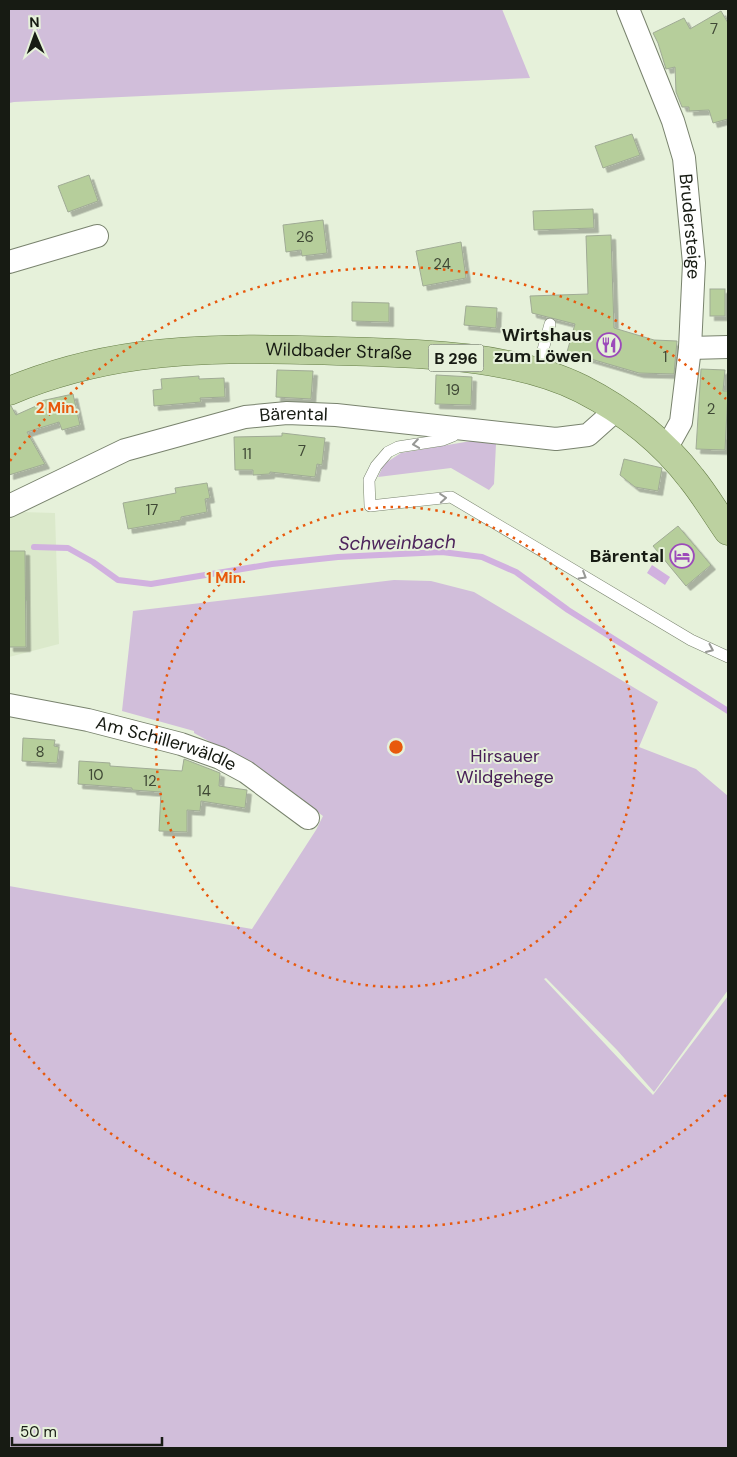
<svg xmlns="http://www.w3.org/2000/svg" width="737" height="1457" font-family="'DM Sans',sans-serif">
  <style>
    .built { fill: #dbe9cb }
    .green { fill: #d1beda }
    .water { fill: #d1b1df }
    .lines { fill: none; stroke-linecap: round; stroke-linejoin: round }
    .stream { stroke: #d1b1df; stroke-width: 6 }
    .building { fill: #b6ce9b; stroke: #a0ab95; filter: url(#shadow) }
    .lane-casing { stroke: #79836e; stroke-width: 12 }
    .street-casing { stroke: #79836e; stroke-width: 24 }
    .primary-casing { stroke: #657d46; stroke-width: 29 }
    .lane { stroke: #fff; stroke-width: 11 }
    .street { stroke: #fff; stroke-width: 22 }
    .primary { stroke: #bcd1a0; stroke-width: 28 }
    .oneway { stroke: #979895 }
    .ring { fill: none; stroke: #e8590c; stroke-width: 2.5; stroke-dasharray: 2.5 5 }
    .labels { text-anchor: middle; stroke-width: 4; stroke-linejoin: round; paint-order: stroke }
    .number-label { font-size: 15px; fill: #3f4835 }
    .shield { fill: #e6f1da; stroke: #555b4f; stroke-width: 1 }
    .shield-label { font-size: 16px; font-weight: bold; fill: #171b13 }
    .street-label { font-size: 18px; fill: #171b13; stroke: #e6f1da }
    .poi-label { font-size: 18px; font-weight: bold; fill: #171b13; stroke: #e6f1da; text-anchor: end }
    .park-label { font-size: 18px; fill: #492158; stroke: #e6f1da }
    .water-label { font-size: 19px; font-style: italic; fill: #4d245c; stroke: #e6f1da }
    .centre { fill: #e8590c; stroke: #e6f1da; stroke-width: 2.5 }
    .ring-label { font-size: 15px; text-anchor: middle; font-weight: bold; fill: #e8590c; stroke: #e6f1da; stroke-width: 4; stroke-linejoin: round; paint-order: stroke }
  </style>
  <defs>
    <filter id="shadow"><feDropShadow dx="4.5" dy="4.5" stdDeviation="0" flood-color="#0004"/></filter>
  </defs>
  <rect width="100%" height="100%" fill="#e6f1da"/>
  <path class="built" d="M 21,512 L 55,513 L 59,644 L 9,657 L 9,515 Z"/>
  <g class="green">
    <path d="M 9,9 L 502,9 L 530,78 L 14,102 L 9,103 Z"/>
    <path d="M 471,441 L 496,444 L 494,484 L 489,490 L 451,468 L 378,477 L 384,464 L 401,453 Z"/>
    <path d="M 394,580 L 431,581 L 474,592 L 658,702 L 639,747 L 696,769 L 728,796 L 728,990 L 654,1092 L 617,1050 L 546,978 L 544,979 L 653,1095 L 728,996 L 728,1448 L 9,1448 L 9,886 L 252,929 L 316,830 L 323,816 L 258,768 L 194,733 L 194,731 L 122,711 L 133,611 Z"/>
  </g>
  <path class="water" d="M 652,565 L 670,577 L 665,585 L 647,573 Z"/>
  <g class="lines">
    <path class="stream" d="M 34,547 L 68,548 L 93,562 L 118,580 L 151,584 L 272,564 L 338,557 L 442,552 L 482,557 L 516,572 L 568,610 L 728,711"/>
  </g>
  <g class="building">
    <path d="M 721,11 L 728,23 L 728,119 L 713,123 L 709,110 L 689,111 L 689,107 L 682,107 L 676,92 L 675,67 L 666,69 L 658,43 L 653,33 L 684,18 L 690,29 Z"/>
    <path d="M 632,134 L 640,155 L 603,168 L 595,146 Z"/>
    <path d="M 89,175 L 98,201 L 68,212 L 58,186 Z"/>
    <path d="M 593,209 L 594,228 L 534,230 L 533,211 Z"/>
    <path d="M 323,220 L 327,253 L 302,256 L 301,250 L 286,252 L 283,225 Z"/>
    <path d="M 611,235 L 614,328 L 654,340 L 677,341 L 674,374 L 639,373 L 567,352 L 575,324 L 532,313 L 530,296 L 588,294 L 586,236 Z"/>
    <path d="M 461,242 L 466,278 L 423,286 L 416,251 Z"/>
    <rect x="710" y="289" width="15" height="27"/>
    <path d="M 352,302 L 389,303 L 389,322 L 352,321 Z"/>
    <path d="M 466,306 L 497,308 L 496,328 L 464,325 Z"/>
    <path d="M 701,369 L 725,370 L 723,391 L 728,391 L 725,450 L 696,449 Z"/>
    <path d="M 277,370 L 313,371 L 311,399 L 276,397 Z"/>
    <path d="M 436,375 L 472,377 L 471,405 L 435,404 Z"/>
    <path d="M 199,376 L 199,379 L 224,378 L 225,397 L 200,398 L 201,402 L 154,406 L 153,390 L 162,389 L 161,379 Z"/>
    <path d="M 73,394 L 80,425 L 62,430 L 59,422 L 27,432 L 45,464 L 9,475 L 9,406 L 11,406 L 16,415 L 36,406 L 36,402 Z"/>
    <path d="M 282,433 L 325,438 L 322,465 L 317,464 L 315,477 L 270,472 L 270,474 L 253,475 L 253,470 L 235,470 L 234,437 L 282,436 Z"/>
    <path d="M 624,459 L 662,468 L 658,491 L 635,487 L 620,475 Z"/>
    <path d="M 207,483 L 210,498 L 205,499 L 207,512 L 181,517 L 181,520 L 128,529 L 123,503 L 176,493 L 175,488 Z"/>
    <path d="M 678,526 L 711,565 L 686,586 L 653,546 Z"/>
    <path d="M 9,551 L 25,551 L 26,647 L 9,647 Z"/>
    <path d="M 23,738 L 55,740 L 54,746 L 59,747 L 57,763 L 22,761 Z"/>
    <path d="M 184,759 L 220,773 L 219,786 L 247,790 L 245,808 L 201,801 L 200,811 L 187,810 L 187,832 L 159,831 L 161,792 L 132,790 L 132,788 L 78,784 L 79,761 L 110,763 L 110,766 L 182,771 Z"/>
  </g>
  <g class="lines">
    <g class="lane-casing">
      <g id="lane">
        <path d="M 537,372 L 550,324"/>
        <path d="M 457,429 L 453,436 L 443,440 L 398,447 L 388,452 L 376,466 L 369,480 L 370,506 L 451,497 L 691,640 L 728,657"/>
      </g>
    </g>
    <g class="street-casing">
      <g id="street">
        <path id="s1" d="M 628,9 L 673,121 L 684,158 L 694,263 L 690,348 L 681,422 L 666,449"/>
        <path d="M 9,262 L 97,236"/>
        <path d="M 690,348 L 728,347"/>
        <path id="s2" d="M 9,506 L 125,450 L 245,417 L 287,413 L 336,415 L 556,439 L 588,435 L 616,410"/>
        <path id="s3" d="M 9,705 L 88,720 L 181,744 L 220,758 L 246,772 L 308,818"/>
      </g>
    </g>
    <g class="primary-casing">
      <g id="primary">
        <path id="s4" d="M 9,391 C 50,374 95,362 139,356 C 204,347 271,349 337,351 C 414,353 512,354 582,389 C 625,411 663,441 692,479 C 705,495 716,514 728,531"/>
      </g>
    </g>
    <use href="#lane" class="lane"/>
    <use href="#street" class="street"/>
    <use href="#primary" class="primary"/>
  </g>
  <defs><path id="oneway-chevron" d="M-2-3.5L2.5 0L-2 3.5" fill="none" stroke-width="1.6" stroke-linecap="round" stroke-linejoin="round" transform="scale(1.25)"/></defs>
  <g class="oneway">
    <use href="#oneway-chevron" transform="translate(416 444) rotate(172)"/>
    <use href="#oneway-chevron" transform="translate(443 498) rotate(-5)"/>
    <use href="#oneway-chevron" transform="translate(583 576) rotate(31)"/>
    <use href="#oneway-chevron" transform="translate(710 649) rotate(24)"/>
  </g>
  <g class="ring">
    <circle cx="396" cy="747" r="240"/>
    <path d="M726 1095A480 480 0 0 1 10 1033M10 461A480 480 0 0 1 726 399"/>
  </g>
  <defs>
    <g id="restaurant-ring" transform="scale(1.25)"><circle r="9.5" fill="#e6f1da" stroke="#9c4aba" stroke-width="1.5"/><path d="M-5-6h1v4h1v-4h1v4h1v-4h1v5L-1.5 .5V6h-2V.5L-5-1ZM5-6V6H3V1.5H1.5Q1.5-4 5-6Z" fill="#9c4aba"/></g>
    <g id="hotel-ring" transform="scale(1.25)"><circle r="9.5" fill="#e6f1da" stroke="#9c4aba" stroke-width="1.5"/><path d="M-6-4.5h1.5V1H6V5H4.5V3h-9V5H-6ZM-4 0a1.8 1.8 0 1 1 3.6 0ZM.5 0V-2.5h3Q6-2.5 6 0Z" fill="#9c4aba"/></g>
  </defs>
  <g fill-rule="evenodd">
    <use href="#restaurant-ring" x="609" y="345"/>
    <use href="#hotel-ring" x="682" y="556"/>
  </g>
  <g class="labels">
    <g class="number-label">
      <text x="714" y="34">7</text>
      <text x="305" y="242">26</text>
      <text x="442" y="269">24</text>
      <text x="665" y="362">1</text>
      <text x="453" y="395">19</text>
      <text x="711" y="414">2</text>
      <text x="302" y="456">7</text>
      <text x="247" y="459">11</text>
      <text x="152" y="515">17</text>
      <text x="40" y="757">8</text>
      <text x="96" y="780">10</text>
      <text x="150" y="786">12</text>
      <text x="204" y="796">14</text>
    </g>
    <rect class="shield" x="428.5" y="344.5" width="55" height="27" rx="4"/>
    <g class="shield-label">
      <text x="456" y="364">B 296</text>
    </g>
    <g class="street-label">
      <text dy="6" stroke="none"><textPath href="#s1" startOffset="228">Brudersteige</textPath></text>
      <text dy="6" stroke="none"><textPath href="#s4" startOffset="335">Wildbader Straße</textPath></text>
      <text dy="6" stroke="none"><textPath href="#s2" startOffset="302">Bärental</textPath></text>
      <text dy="6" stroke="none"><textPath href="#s3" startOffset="162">Am Schillerwäldle</textPath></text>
    </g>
    <g class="poi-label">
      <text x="592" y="341">Wirtshaus<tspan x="592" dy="21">zum Löwen</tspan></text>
      <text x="664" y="562">Bärental</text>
    </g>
    <g class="park-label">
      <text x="505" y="762">Hirsauer<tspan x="505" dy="21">Wildgehege</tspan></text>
    </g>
    <g class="water-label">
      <text transform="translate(397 542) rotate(-1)" y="7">Schweinbach</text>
    </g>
  </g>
  <circle cx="396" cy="747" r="8" class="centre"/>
  <g class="ring-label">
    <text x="57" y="413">2 Min.</text>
    <text x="226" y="583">1 Min.</text>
  </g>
  <rect width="737" height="1457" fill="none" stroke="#171b13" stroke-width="20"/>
  <g transform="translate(35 35) rotate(358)" stroke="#e6f1da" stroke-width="4" paint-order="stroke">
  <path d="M0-4L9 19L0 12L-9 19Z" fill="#171b13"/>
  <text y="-8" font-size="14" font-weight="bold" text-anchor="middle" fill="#171b13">N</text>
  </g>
  <path d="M12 1437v8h150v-8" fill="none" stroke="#171b13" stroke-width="2.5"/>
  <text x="20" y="1437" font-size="15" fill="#171b13" stroke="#e6f1da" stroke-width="4" paint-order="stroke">50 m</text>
</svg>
